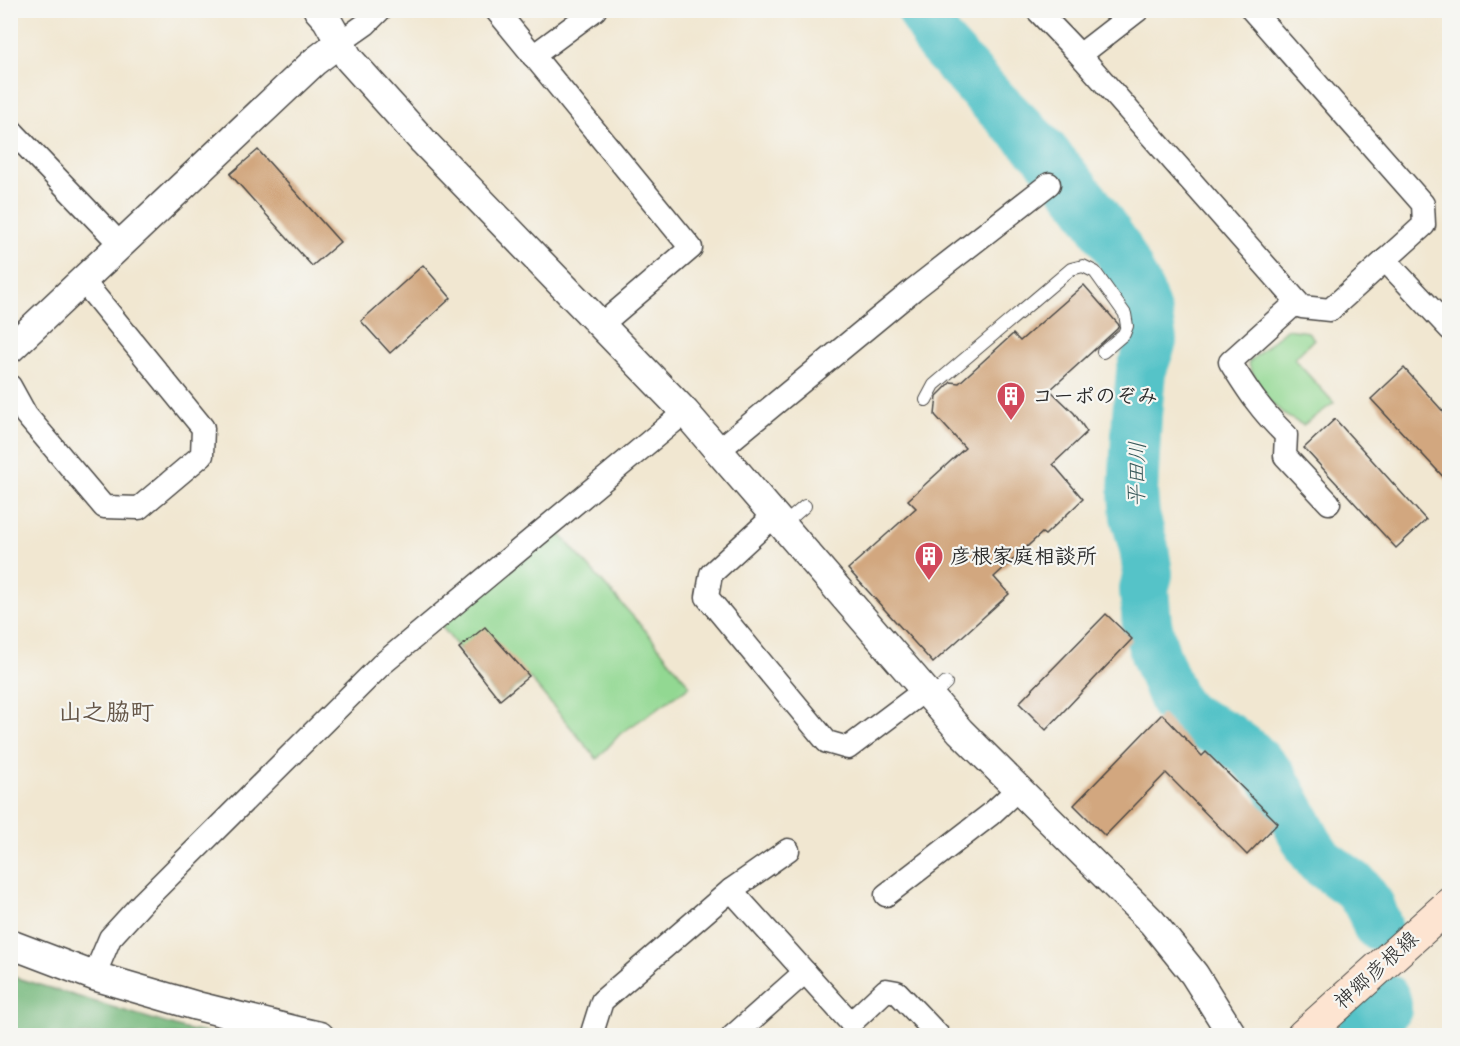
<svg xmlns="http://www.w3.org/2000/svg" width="1460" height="1046" font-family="'Comic Neue','Klee One',sans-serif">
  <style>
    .green { fill: #92d892; stroke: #5e825e; stroke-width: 1.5 }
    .forest { fill: #75b87c; stroke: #507254; stroke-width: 1.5 }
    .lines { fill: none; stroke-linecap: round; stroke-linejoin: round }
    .river { stroke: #55c3c8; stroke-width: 50 }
    .building { fill: #d2a77f }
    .service-casing { stroke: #494744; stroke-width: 14 }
    .minor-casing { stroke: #494744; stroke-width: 25 }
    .tertiary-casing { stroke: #494744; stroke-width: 31 }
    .secondary-casing { stroke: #494744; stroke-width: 35 }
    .service { stroke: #fff; stroke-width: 12 }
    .minor { stroke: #fff; stroke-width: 22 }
    .tertiary { stroke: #fff; stroke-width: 28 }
    .secondary { stroke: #fde4d1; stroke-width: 33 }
    .labels { text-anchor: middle; stroke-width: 4.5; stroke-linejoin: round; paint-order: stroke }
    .poi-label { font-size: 21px; font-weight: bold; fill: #2b2b2b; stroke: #f6f6f2; text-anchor: start }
    .street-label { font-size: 21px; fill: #2b2b2b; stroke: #f6f6f2 }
    .water-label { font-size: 22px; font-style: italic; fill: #38595a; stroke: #f6f6f2 }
    .quarter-label { font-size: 24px; font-weight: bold; fill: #655648; stroke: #f6f6f2 }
  </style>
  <rect width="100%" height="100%" fill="#f6f6f2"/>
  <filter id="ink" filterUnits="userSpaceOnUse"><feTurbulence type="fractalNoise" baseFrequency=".0167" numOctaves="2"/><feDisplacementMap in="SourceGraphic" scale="12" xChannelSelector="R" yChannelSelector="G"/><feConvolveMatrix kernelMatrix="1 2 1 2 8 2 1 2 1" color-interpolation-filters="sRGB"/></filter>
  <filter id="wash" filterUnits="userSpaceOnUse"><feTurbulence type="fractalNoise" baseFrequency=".008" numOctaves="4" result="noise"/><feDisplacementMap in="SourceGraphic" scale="24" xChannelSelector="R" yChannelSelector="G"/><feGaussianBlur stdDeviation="1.35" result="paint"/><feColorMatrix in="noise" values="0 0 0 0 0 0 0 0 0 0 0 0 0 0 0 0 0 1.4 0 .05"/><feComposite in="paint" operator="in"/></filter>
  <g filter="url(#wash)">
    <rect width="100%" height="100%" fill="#f1e7d1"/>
    <g class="green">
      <path d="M 1286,329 L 1308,332 L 1314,339 L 1294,359 L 1334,403 L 1303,425 L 1286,416 L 1263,395 L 1248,363 Z"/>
      <path d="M 556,530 L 645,630 L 690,686 L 620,734 L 597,759 L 529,677 L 500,700 L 438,622 Z"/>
    </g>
    <path class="forest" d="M 10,976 L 188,1030 L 222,1035 L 11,1035 Z"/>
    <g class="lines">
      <g class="river">
        <path d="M 922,10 L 939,42 L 994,102 L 1045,153 L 1086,203 L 1116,246 L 1140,294 L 1148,318 L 1152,341 L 1141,372 L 1137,415 L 1133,493 L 1135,516 L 1144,548 L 1148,574 L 1144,589 L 1147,625 L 1155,654 L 1174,701 L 1186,716 L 1226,736 L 1250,754 L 1273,778 L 1309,845 L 1320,861 L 1356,887 L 1370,906 L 1377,925"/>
        <path d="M 1360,1036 L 1387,1008 L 1385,998"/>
      </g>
    </g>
    <g id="blocks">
      <g class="building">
        <path d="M 258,150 L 340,242 L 312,266 L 230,174 Z"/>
        <path d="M 423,265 L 451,298 L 390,353 L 361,321 Z"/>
        <path d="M 1084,285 L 1119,325 L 1117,329 L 1050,390 L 1074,413 L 1087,432 L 1053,464 L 1083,499 L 1045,535 L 1042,533 L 994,577 L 1009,594 L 933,663 L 848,569 L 916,508 L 908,500 L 965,448 L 935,415 L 937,396 L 951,382 L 959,383 L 1013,334 L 1020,341 Z"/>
        <path d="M 1404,368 L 1449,418 L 1449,483 L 1371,399 Z"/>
        <path d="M 1335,419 L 1426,520 L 1396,548 L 1304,448 Z"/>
        <path d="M 1106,614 L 1132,639 L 1046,730 L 1019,703 Z"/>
        <path d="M 485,627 L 529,676 L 500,700 L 459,648 Z"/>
        <path d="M 1162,714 L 1202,756 L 1206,752 L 1278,823 L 1247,855 L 1166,773 L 1105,836 L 1074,805 Z"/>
      </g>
    </g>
  </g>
  <g filter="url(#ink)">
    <use href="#blocks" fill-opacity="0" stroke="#494744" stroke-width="1.5"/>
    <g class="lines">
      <g class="service-casing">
        <g id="service">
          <path d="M 926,400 L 934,385 L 1071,269 L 1083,266 L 1095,272 L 1125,314 L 1127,326 L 1124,334 L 1103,352"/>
          <path d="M 783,525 L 805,506"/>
          <path d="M 931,697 L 946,683"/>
        </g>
      </g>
      <g class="minor-casing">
        <g id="minor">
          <path d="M 496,10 L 691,248 L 601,325"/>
          <path d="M 1037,10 L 1080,55 L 1302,307 L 1330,310 L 1424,225 L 1423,204 L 1252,10"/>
          <path d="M 339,43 L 366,24 L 380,10"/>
          <path d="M 1080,55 L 1138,10"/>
          <path d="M 533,56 L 595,10"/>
          <path d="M 10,129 L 121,245"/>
          <path d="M 1385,260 L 1450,329"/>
          <path d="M 1297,302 L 1230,362 C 1248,391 1261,411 1286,435 L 1285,456 L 1329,503"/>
          <path d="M 10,386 L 26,415 L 104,507 L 139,508 L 202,455 L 203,428 L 83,281"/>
          <path d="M 719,450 L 913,290 L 1049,184"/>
          <path d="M 775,515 L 711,574 L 707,597 L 827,742 L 848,748 L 925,690"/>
          <path d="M 731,890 L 851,1023 L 886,990 L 897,992 L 939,1036"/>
          <path d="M 886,895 L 991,814 L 1018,789"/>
          <path d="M 94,976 L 110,938 L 143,902 L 381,665 L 685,412"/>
          <path d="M 591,1036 L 602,1001 L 731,890 L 788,850"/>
          <path d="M 733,1036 L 805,972"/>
        </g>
      </g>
      <g class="tertiary-casing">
        <g id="tertiary">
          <path d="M 318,10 L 327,20 L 349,59 L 423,141 L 685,412 L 960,731 L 1152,922 L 1194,974 L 1233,1036"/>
          <path d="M 10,349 L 314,62 L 339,43"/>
          <path d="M 10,944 L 94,976 L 197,1006 L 298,1031 L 320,1036"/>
        </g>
      </g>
      <g class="secondary-casing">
        <path id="secondary" d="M 1303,1036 L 1450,904"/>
      </g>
      <use href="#service" class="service"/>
      <use href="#minor" class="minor"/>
      <use href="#tertiary" class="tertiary"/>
      <use href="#secondary" class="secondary"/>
    </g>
  </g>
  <defs>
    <g id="building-pin" transform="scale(1.5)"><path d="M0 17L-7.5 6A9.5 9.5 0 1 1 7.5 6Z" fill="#d1495b" stroke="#f6f6f2"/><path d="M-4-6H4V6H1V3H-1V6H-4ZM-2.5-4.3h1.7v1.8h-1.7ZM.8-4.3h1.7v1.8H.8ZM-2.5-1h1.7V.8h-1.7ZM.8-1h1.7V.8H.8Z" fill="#fff"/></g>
  </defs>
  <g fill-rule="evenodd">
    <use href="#building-pin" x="1011" y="396"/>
    <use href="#building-pin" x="929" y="556"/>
  </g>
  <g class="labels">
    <g class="poi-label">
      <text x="1032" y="403">コーポのぞみ</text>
      <text x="950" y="563">彦根家庭相談所</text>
    </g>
    <g class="street-label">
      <text transform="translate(1376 970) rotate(-42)" y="7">神郷彦根線</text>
    </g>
    <g class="water-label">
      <text transform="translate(1136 474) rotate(-89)" y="8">平田川</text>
    </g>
    <g class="quarter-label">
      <text x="106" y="720">山之脇町</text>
    </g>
  </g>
  <rect width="1460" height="1046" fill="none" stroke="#f6f6f2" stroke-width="36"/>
</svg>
